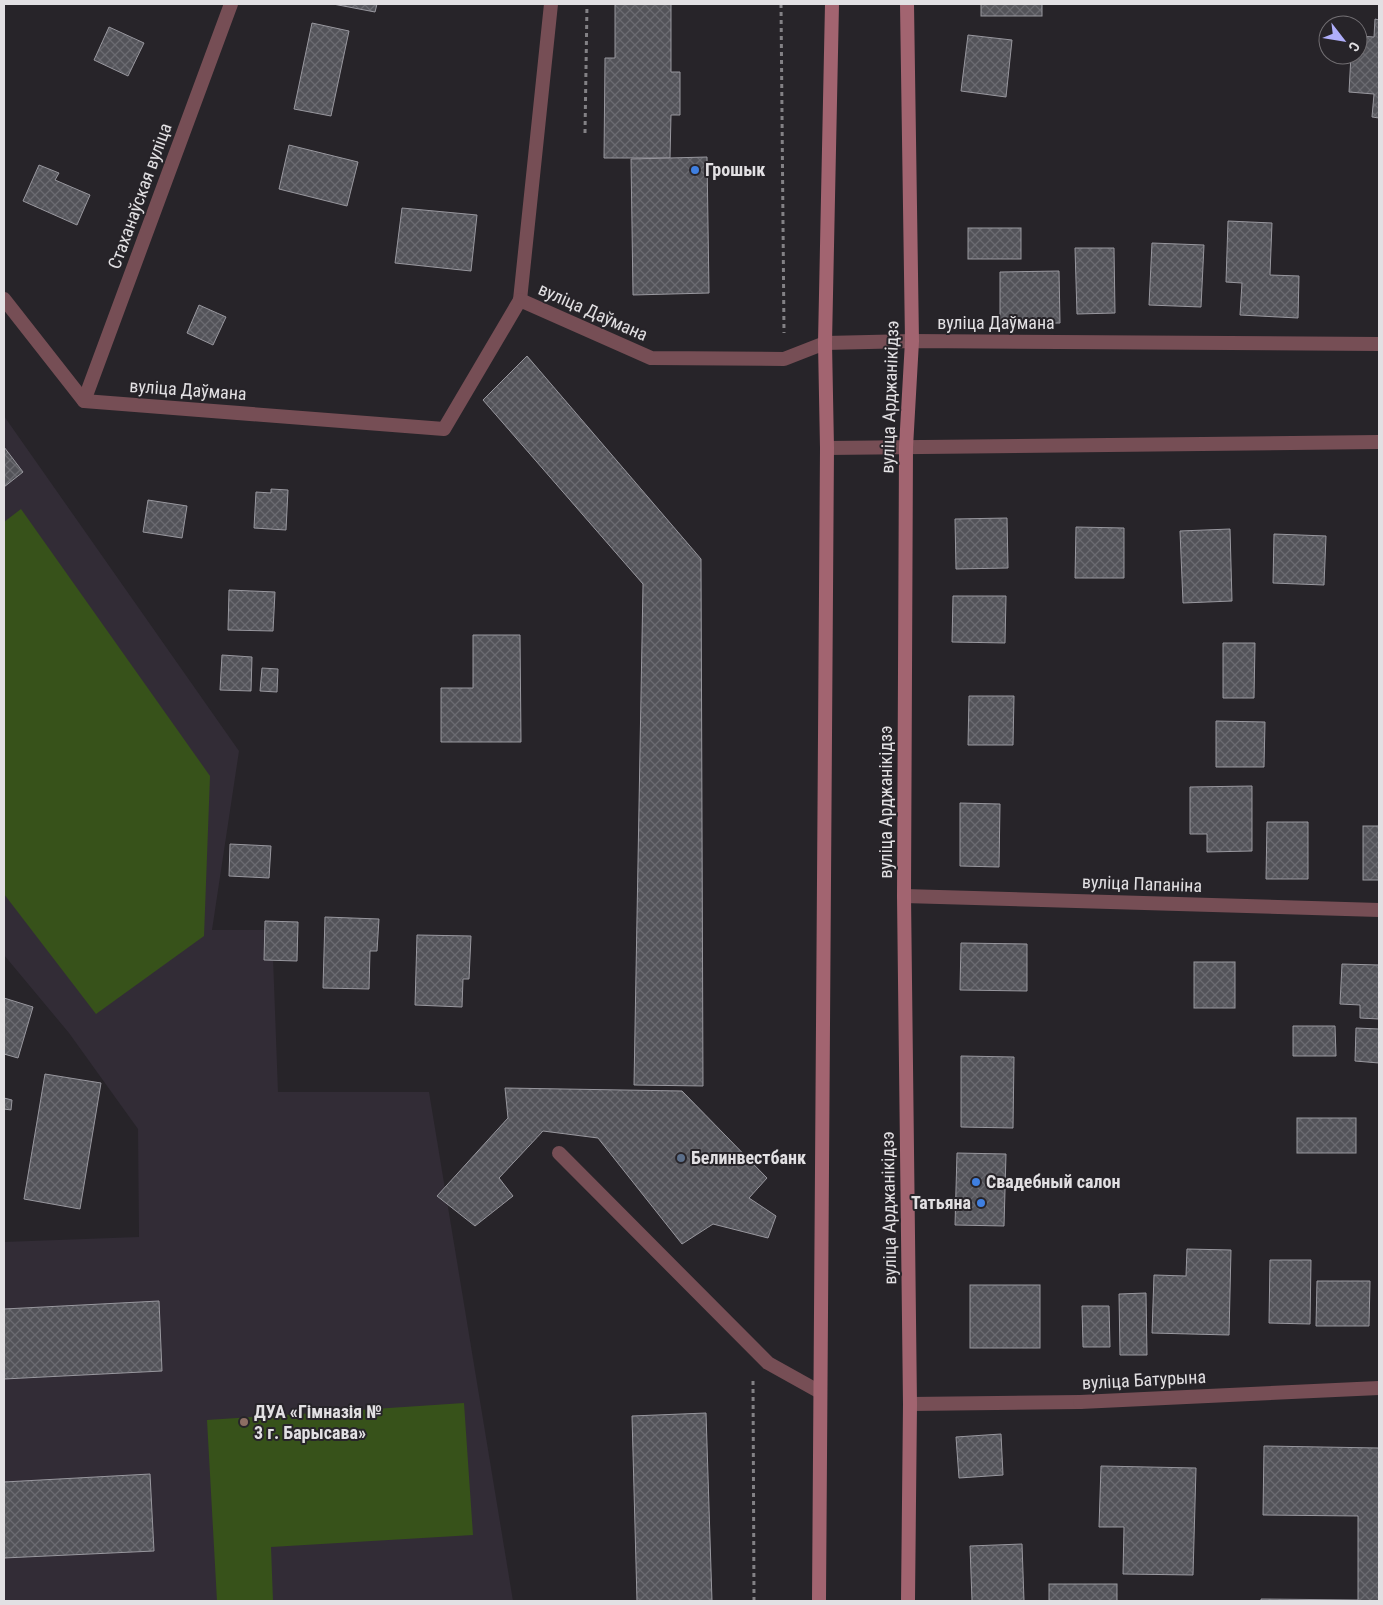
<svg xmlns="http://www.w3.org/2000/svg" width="1383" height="1605" font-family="'Roboto Condensed',sans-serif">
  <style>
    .built { fill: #322c36 }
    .garden { fill: #37521a }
    .building { fill: url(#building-cross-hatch); stroke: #98979e }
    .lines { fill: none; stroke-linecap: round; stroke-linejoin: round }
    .path { stroke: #838185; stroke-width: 3; stroke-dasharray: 4 4; stroke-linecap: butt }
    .service { stroke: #764e55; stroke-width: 14 }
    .pedestrian { stroke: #764e55; stroke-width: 14 }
    .minor { stroke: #764e55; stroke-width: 14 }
    .secondary { stroke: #a26470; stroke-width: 14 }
    .shop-dot { fill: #3f7fe0; stroke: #272429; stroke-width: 2 }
    .service-dot { fill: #5c6f8a; stroke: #272429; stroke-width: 2 }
    .education-dot { fill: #8d6e63; stroke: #272429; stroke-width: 2 }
    .labels { text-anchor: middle; stroke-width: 4; stroke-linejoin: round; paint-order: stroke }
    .poi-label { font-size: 18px; font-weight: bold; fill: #e2e0e3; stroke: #272429; text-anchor: start }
    .street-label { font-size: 18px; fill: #e2e0e3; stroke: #272429 }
  </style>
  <defs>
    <pattern id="building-cross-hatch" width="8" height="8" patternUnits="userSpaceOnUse" patternTransform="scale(1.25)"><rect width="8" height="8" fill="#535359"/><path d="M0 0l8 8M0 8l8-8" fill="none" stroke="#6b6b71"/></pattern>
  </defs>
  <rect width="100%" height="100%" fill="#272429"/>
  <path class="built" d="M 4,416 L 239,751 L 212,930 L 272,930 L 278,1092 L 429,1092 L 513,1601 L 4,1601 L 4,1242 L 139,1237 L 138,1129 L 69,1033 L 4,955 Z"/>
  <g class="garden">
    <path d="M 21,509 L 210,776 L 204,936 L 96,1014 L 4,894 L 4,522 Z"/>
    <path d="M 464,1403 L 473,1535 L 271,1547 L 273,1601 L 217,1601 L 207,1420 Z"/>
  </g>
  <g class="building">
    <path d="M 333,4 L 377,4 L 375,12 Z"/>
    <path d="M 615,4 L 671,4 L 671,72 L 680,72 L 680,115 L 671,115 L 670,158 L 604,158 L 605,58 L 615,58 Z"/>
    <rect x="981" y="4" width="61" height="12"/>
    <path d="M 1375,19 L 1379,20 L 1379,118 L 1372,117 L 1374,94 L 1349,92 L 1351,55 L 1358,55 L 1358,36 L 1374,37 Z"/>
    <path d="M 312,23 L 349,31 L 331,116 L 294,109 Z"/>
    <path d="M 109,27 L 144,43 L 128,76 L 94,60 Z"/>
    <path d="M 968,35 L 1012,40 L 1006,97 L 961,91 Z"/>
    <path d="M 289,145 L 358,162 L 347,206 L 279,189 Z"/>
    <path d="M 707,157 L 709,293 L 633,295 L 631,159 Z"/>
    <path d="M 39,165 L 59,173 L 55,180 L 90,195 L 77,225 L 23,201 Z"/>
    <path d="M 402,208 L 477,215 L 471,271 L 395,263 Z"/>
    <path d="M 1228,221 L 1272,223 L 1270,275 L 1299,276 L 1298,318 L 1240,315 L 1242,283 L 1226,282 Z"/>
    <rect x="968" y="228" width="53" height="31"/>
    <path d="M 1152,243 L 1204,245 L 1201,307 L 1149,305 Z"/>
    <path d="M 1075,248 L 1114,248 L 1115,313 L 1077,314 Z"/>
    <path d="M 1059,271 L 1060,323 L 1000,324 L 1000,272 Z"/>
    <path d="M 199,305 L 226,317 L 213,345 L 187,333 Z"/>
    <path d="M 527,356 L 701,559 L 703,1086 L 634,1085 L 643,584 L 483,400 Z"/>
    <path d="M 4,447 L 23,472 L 4,487 Z"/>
    <path d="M 271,489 L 288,490 L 286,530 L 254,528 L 256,492 L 271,493 Z"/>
    <path d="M 148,500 L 187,506 L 182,538 L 143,532 Z"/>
    <path d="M 1007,518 L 1008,568 L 956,569 L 955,519 Z"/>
    <path d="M 1076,527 L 1124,528 L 1124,578 L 1075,578 Z"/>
    <path d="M 1230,529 L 1232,601 L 1183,603 L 1180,531 Z"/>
    <path d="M 1274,534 L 1326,536 L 1324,585 L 1273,583 Z"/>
    <path d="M 229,590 L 275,592 L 273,631 L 228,630 Z"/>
    <path d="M 953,596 L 1006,596 L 1005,643 L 952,642 Z"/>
    <path d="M 473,635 L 520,635 L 521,742 L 441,742 L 441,688 L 473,688 Z"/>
    <path d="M 1223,643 L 1255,643 L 1254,698 L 1223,698 Z"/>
    <path d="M 222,655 L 252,657 L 251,691 L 220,690 Z"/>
    <path d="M 262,668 L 278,669 L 277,692 L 260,691 Z"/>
    <path d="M 969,696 L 1014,696 L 1013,745 L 968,745 Z"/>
    <path d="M 1216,721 L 1265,722 L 1264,767 L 1216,767 Z"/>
    <path d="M 1252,786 L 1252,851 L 1207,852 L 1207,834 L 1190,834 L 1190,787 Z"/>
    <path d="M 960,803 L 1000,804 L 999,867 L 960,866 Z"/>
    <path d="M 1267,822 L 1308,822 L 1308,879 L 1266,879 Z"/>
    <rect x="1363" y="826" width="16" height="54"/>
    <path d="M 230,844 L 271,846 L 269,878 L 229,876 Z"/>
    <path d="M 325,917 L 379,919 L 377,951 L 370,951 L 369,989 L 323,988 Z"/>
    <path d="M 265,921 L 298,922 L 297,961 L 264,960 Z"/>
    <path d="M 417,935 L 471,936 L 469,979 L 463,979 L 462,1007 L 415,1005 Z"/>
    <path d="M 961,943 L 1027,944 L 1027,991 L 960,990 Z"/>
    <rect x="1194" y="962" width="41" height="46"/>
    <path d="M 1342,964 L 1379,965 L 1379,1019 L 1360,1018 L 1360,1005 L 1340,1004 Z"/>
    <path d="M 4,998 L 33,1007 L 18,1058 L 4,1054 Z"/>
    <path d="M 1293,1026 L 1335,1026 L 1336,1056 L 1293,1056 Z"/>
    <path d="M 1356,1028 L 1379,1029 L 1379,1063 L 1355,1061 Z"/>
    <path d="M 961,1056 L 1014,1057 L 1013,1128 L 961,1127 Z"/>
    <path d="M 45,1074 L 101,1083 L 80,1209 L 24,1199 Z"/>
    <path d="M 505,1088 L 682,1091 L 767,1178 L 749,1198 L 776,1216 L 768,1238 L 713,1224 L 682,1244 L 598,1138 L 543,1131 L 499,1178 L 513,1196 L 475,1226 L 437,1196 L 508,1118 Z"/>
    <path d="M 4,1098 L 12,1100 L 11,1110 L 4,1109 Z"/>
    <rect x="1297" y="1118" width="59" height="35"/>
    <path d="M 957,1153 L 1006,1154 L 1004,1226 L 955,1225 Z"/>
    <path d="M 1187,1249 L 1231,1250 L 1229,1335 L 1152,1333 L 1154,1275 L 1186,1276 Z"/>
    <path d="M 1270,1260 L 1311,1260 L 1310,1324 L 1269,1323 Z"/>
    <path d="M 1317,1281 L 1370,1281 L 1369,1326 L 1316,1326 Z"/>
    <rect x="970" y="1285" width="70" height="63"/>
    <path d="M 1146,1293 L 1147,1355 L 1120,1355 L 1119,1294 Z"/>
    <path d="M 159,1301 L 162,1371 L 4,1379 L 4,1309 Z"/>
    <path d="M 1082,1306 L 1109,1306 L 1110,1347 L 1083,1347 Z"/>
    <path d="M 706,1413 L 712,1601 L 637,1601 L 632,1416 Z"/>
    <path d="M 1001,1434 L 1003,1475 L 959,1478 L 956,1437 Z"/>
    <path d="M 1264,1446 L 1379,1448 L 1379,1601 L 1261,1601 L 1261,1599 L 1358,1600 L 1358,1516 L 1263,1515 Z"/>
    <path d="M 1101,1466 L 1196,1468 L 1193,1575 L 1123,1574 L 1124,1527 L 1099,1527 Z"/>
    <path d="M 150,1474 L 154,1551 L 4,1558 L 4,1482 Z"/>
    <path d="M 1022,1544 L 1024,1601 L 972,1601 L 970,1546 Z"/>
    <rect x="1049" y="1584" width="68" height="17"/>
  </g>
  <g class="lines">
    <g class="path">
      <path d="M 781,4 L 784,333"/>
      <path d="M 585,133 L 587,4"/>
      <path d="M 753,1381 L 754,1601"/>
    </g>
    <g class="service">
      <path d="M 520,300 L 551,4"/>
      <path d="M 559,1153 L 768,1363 L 820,1392"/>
    </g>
    <path class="pedestrian" d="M 910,1404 L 1080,1402"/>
    <g class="minor">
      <path d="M 4,299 L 84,401 L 444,429 L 520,300 L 651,358 L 784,359 L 825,343 L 912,341 L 1379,344"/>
      <path d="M 84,401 L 231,4"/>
      <path d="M 827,448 L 1379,442"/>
      <path d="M 904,896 L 1379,910"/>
      <path d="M 1080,1402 L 1379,1388"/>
    </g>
    <g class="secondary">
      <path d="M 907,4 L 912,341 L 906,447 L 904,896 L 910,1404 L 908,1601"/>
      <path d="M 819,1601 L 827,448 L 825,343 L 832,4"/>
    </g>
  </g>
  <g class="shop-dot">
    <circle cx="695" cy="170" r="5"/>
    <circle cx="976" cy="1182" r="5"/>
    <circle cx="981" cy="1203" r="5"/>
  </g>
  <circle class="service-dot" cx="681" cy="1158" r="5"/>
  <circle class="education-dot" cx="244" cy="1422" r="5"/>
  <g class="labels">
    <g class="poi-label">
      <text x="705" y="176">Грошык</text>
      <text x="691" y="1164">Белинвестбанк</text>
      <text x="986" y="1188">Свадебный салон</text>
      <text x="971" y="1209" text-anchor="end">Татьяна</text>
      <text x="254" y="1418">ДУА «Гімназія №<tspan x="254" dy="21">3 г. Барысава»</tspan></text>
    </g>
    <g class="street-label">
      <text transform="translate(140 196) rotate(-70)" y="6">Стаханаўская вуліца</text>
      <text transform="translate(593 312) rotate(24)" y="6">вуліца Даўмана</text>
      <text x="996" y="329">вуліца Даўмана</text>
      <text transform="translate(188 390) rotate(4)" y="6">вуліца Даўмана</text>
      <text transform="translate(890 397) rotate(-88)" y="6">вуліца Арджанікідзэ</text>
      <text transform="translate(886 802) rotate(-90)" y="6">вуліца Арджанікідзэ</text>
      <text transform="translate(1142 884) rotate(2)" y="6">вуліца Папаніна</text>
      <text transform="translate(889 1208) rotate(-91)" y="6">вуліца Арджанікідзэ</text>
      <text transform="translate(1144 1380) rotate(-3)" y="6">вуліца Батурына</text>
    </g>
  </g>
  <rect width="1383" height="1605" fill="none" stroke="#e2e0e3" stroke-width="10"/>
  <g transform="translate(1343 40) rotate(121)"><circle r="24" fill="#272429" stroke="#726f73"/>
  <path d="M0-4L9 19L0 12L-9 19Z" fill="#afaefa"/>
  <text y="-8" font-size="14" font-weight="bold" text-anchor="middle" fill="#e2e0e3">С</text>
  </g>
</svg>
